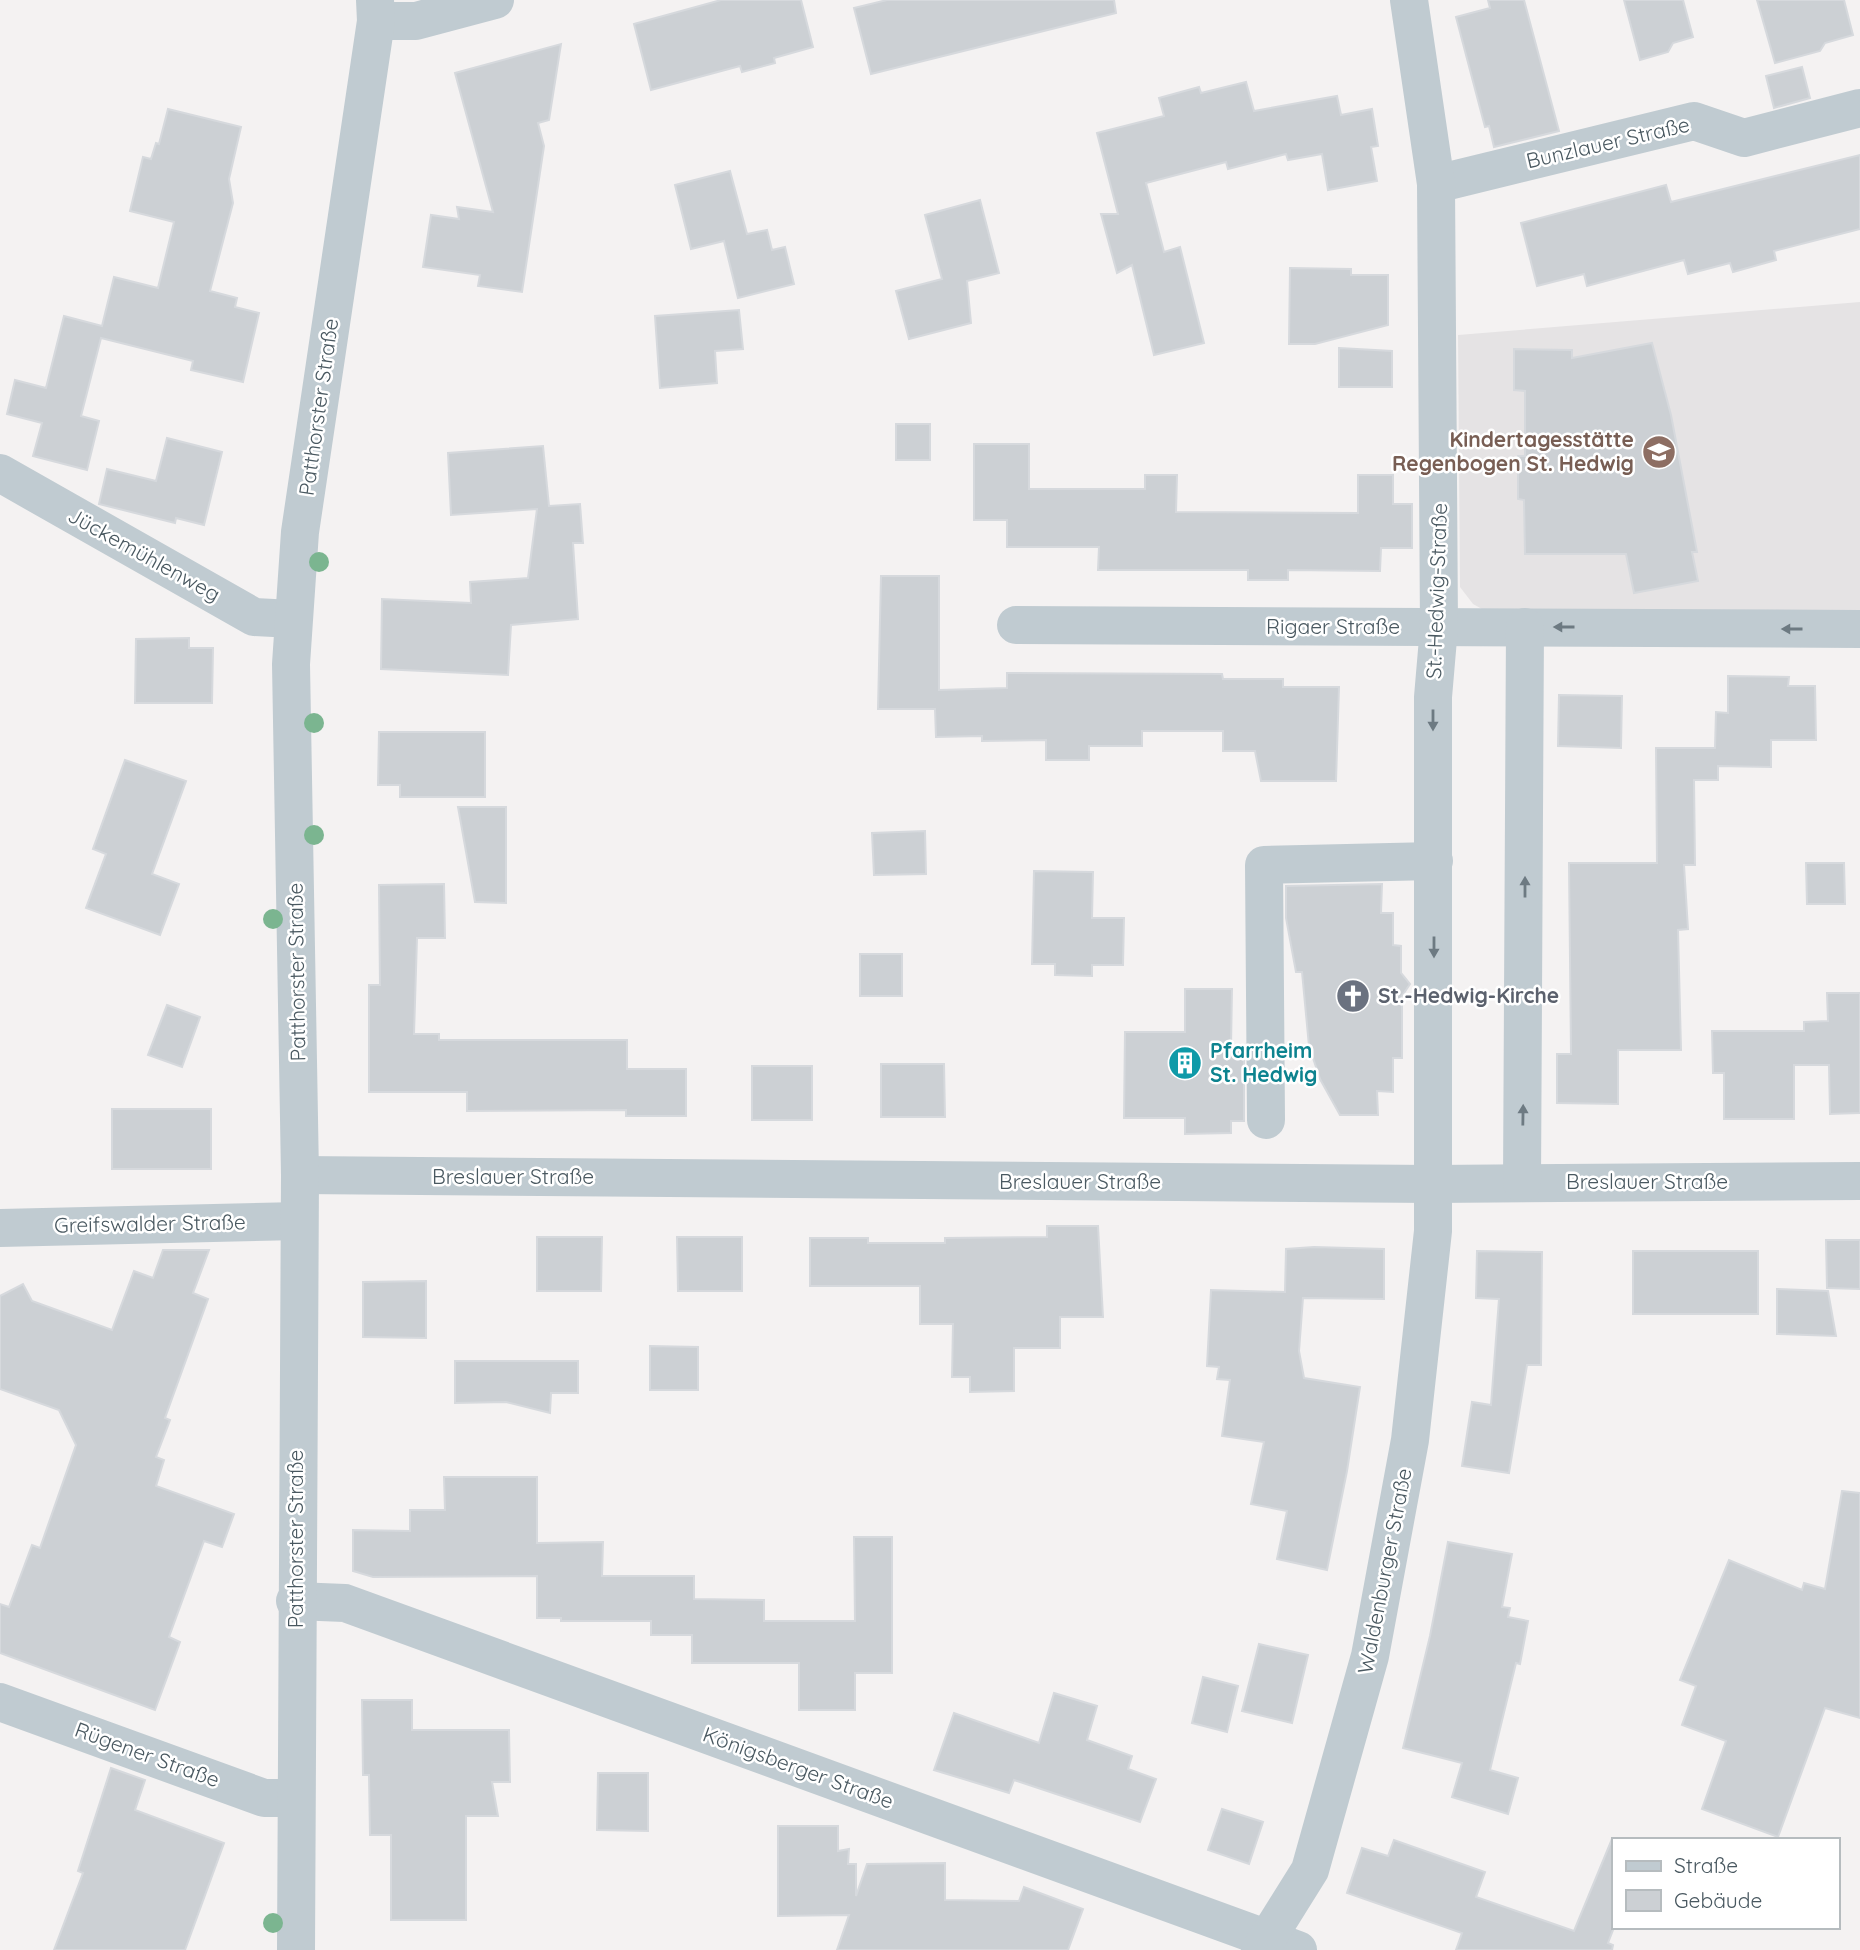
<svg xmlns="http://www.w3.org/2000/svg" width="1860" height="1950" font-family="Quicksand,sans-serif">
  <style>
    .education { fill: #e5e3e4 }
    .building { fill: #ccd0d4; stroke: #d6d9dd; stroke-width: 2 }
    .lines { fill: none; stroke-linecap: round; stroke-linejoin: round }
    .minor { stroke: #c0cbd1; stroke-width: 38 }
    .tree { fill: #7bb590 }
    .oneway { fill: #6d7a82 }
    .labels { text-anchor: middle; stroke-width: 5; stroke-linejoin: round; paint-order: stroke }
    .street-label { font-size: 21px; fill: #495860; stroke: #fff }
    .education-label { font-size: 21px; font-weight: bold; fill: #785e54; stroke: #fff; text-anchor: end }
    .worship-label { font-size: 21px; font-weight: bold; fill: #5b616d; stroke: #fff; text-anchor: start }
    .culture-label { font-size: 21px; font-weight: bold; fill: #0d838f; stroke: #fff; text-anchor: start }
  </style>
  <rect width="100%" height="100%" fill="#f4f2f2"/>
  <path class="education" d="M 1860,302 L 1860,612 L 1491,614 L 1473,604 L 1460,587 L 1458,335 Z"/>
  <g class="building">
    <path d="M 721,0 L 801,0 L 813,47 L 774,58 L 775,63 L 742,72 L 740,66 L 651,90 L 634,24 Z"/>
    <path d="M 887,0 L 1114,0 L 1116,13 L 871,74 L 854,8 Z"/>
    <path d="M 1488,0 L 1524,0 L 1559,131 L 1494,147 L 1489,126 L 1485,127 L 1456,17 L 1490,8 Z"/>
    <path d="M 1624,0 L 1683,0 L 1693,37 L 1673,43 L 1668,52 L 1640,60 Z"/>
    <path d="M 1757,0 L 1844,0 L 1853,35 L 1825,43 L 1820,51 L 1775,63 Z"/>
    <path d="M 561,44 L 549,120 L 538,123 L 544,146 L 522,292 L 478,286 L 480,275 L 423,267 L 431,215 L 459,219 L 457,207 L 493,212 L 455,73 Z"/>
    <path d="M 1802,67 L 1810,98 L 1774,108 L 1766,76 Z"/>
    <path d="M 1246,82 L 1254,111 L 1337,96 L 1341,115 L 1372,109 L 1378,146 L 1371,147 L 1377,181 L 1328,190 L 1322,154 L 1288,160 L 1286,154 L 1228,169 L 1226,162 L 1146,183 L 1164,252 L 1180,247 L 1204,343 L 1154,355 L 1132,265 L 1117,273 L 1101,214 L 1118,214 L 1097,133 L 1164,116 L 1159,98 L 1199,87 L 1201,93 Z"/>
    <path d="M 168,109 L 241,127 L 229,179 L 233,203 L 210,291 L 237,298 L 235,307 L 259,313 L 243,382 L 191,370 L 193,361 L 101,338 L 81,416 L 99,421 L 87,470 L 33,456 L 42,423 L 7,414 L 15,380 L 46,388 L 64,316 L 102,326 L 114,277 L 158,288 L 174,222 L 130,211 L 143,157 L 151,159 L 156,143 L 159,144 Z"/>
    <path d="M 1860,155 L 1860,229 L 1774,251 L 1776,260 L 1733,272 L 1730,263 L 1688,274 L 1684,260 L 1587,286 L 1584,274 L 1537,286 L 1521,223 L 1666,185 L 1671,202 Z"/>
    <path d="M 730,171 L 747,234 L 767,230 L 772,250 L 785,247 L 794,284 L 738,298 L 724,241 L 691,249 L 675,185 Z"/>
    <path d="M 980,200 L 999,273 L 967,281 L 971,323 L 909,339 L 896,291 L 942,279 L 925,215 Z"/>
    <path d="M 1290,268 L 1351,269 L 1351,275 L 1388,275 L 1388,325 L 1315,344 L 1289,344 Z"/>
    <path d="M 739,310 L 743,349 L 715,351 L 717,383 L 660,388 L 655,316 Z"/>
    <path d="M 1652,343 L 1671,415 L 1697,552 L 1692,552 L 1698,581 L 1634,593 L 1626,554 L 1525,554 L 1524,500 L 1518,499 L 1518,456 L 1525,456 L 1525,391 L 1514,390 L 1514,349 L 1572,350 L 1572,358 Z"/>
    <path d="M 1339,348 L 1392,351 L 1392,387 L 1339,387 Z"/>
    <rect x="896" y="424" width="34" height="36"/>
    <path d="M 167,438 L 222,452 L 204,525 L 176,518 L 175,523 L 99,504 L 107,469 L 156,481 Z"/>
    <path d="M 974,444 L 1029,444 L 1029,489 L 1145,489 L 1145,475 L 1177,475 L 1176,512 L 1358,513 L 1358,475 L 1393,475 L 1393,504 L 1412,504 L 1412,548 L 1381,548 L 1380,571 L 1288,570 L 1288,580 L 1248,580 L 1248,570 L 1098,570 L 1099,547 L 1007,547 L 1007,520 L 974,520 Z"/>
    <path d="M 543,446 L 549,506 L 580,504 L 583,543 L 573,543 L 578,619 L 511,625 L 508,675 L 381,669 L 382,599 L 471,603 L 470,582 L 528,578 L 537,509 L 451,515 L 448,453 Z"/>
    <path d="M 881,576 L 939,576 L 939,690 L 1007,688 L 1007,673 L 1222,674 L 1223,679 L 1283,679 L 1283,687 L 1339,687 L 1336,781 L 1261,781 L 1255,751 L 1223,751 L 1223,731 L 1142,731 L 1142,746 L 1089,746 L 1089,760 L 1046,760 L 1046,740 L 982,741 L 982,736 L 936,737 L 935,709 L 878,709 Z"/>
    <path d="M 189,638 L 189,648 L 213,648 L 212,703 L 135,703 L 136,639 Z"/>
    <path d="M 1728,676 L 1789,677 L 1788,686 L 1815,686 L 1816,740 L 1771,740 L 1771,767 L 1718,766 L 1718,780 L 1694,780 L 1695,865 L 1684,865 L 1688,929 L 1678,930 L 1681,1050 L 1618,1050 L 1618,1104 L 1557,1103 L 1557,1054 L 1571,1054 L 1569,863 L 1657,863 L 1656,748 L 1715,748 L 1716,712 L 1728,713 Z"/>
    <path d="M 1559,695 L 1622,696 L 1621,748 L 1558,746 Z"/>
    <path d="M 379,732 L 485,732 L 485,797 L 400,797 L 400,785 L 378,785 Z"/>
    <path d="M 125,760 L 186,781 L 152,874 L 179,884 L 160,935 L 86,908 L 106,854 L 93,849 Z"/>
    <path d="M 458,807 L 506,807 L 506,903 L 475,902 Z"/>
    <path d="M 925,831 L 926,874 L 874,875 L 872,833 Z"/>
    <path d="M 1806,863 L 1844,863 L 1845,904 L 1807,904 Z"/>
    <path d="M 1034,871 L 1093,872 L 1092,918 L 1124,918 L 1123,965 L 1092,965 L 1092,976 L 1055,975 L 1055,964 L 1032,964 Z"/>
    <path d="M 444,884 L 445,938 L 417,938 L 414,1034 L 439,1034 L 439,1040 L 627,1040 L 627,1069 L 686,1069 L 686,1116 L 626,1116 L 626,1110 L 467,1111 L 467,1092 L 369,1092 L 369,985 L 380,985 L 379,885 Z"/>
    <path d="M 1382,884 L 1381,913 L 1393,913 L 1393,945 L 1401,946 L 1401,973 L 1410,984 L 1402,996 L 1402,1058 L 1393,1058 L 1393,1092 L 1377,1091 L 1378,1115 L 1340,1115 L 1320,1079 L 1309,1046 L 1302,972 L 1296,972 L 1286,918 L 1286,886 Z"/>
    <rect x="860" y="954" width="42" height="42"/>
    <path d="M 1185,989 L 1232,989 L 1231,1047 L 1244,1047 L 1244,1121 L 1231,1121 L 1231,1133 L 1185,1134 L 1185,1118 L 1124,1118 L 1125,1032 L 1185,1032 Z"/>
    <path d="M 1827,993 L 1860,993 L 1860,1113 L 1830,1114 L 1829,1065 L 1794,1065 L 1794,1119 L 1724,1119 L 1724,1073 L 1713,1073 L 1712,1031 L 1804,1031 L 1804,1022 L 1828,1021 Z"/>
    <path d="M 167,1005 L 200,1017 L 182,1067 L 148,1055 Z"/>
    <path d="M 881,1064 L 944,1064 L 945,1117 L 881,1117 Z"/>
    <rect x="752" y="1066" width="60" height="54"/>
    <rect x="112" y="1109" width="99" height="60"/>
    <path d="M 1047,1226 L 1098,1226 L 1103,1317 L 1060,1317 L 1060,1348 L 1014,1348 L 1014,1391 L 970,1392 L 970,1377 L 952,1377 L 953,1324 L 920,1324 L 920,1286 L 810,1286 L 810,1238 L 868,1238 L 868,1243 L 945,1243 L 945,1238 L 1047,1237 Z"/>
    <path d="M 537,1237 L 602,1237 L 601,1291 L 537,1291 Z"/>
    <path d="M 677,1237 L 742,1237 L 742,1291 L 678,1291 Z"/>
    <path d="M 1826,1240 L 1860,1240 L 1860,1289 L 1827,1288 Z"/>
    <path d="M 1314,1247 L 1384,1249 L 1384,1299 L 1303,1298 L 1299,1351 L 1304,1378 L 1360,1387 L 1347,1471 L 1327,1570 L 1277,1559 L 1287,1511 L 1251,1504 L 1264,1442 L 1222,1436 L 1230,1380 L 1217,1379 L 1219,1367 L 1207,1366 L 1211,1290 L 1285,1292 L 1286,1249 Z"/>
    <path d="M 163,1250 L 209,1250 L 193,1293 L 208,1299 L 165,1418 L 170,1420 L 156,1457 L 164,1460 L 156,1486 L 234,1514 L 222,1547 L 204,1541 L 169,1637 L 180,1642 L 155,1710 L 0,1653 L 0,1604 L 9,1607 L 32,1545 L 40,1548 L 76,1445 L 59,1410 L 0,1389 L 0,1296 L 23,1284 L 32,1301 L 112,1330 L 134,1271 L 153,1278 Z"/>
    <path d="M 1477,1251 L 1542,1252 L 1541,1365 L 1527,1365 L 1509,1473 L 1462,1466 L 1472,1402 L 1491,1405 L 1499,1299 L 1476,1298 Z"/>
    <rect x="1633" y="1251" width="125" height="63"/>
    <path d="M 426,1281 L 426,1338 L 363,1337 L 363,1282 Z"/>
    <path d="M 1777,1289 L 1828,1291 L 1836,1336 L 1777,1334 Z"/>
    <path d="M 650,1346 L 698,1347 L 698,1390 L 650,1390 Z"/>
    <path d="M 455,1361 L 578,1361 L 578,1393 L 551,1393 L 550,1413 L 506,1402 L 455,1403 Z"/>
    <path d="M 444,1477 L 537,1477 L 537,1543 L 603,1542 L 602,1576 L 694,1576 L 694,1599 L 764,1600 L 764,1621 L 855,1621 L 854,1537 L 892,1537 L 892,1673 L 855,1673 L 855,1710 L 799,1710 L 799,1663 L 692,1663 L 692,1635 L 651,1635 L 651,1621 L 561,1621 L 561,1618 L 537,1618 L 537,1576 L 373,1577 L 353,1571 L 353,1530 L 410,1531 L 410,1510 L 445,1510 Z"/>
    <path d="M 1842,1491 L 1860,1493 L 1860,1718 L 1825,1708 L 1778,1837 L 1702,1809 L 1726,1741 L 1682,1725 L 1696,1686 L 1680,1680 L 1729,1560 L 1802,1590 L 1804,1583 L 1825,1589 Z"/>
    <path d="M 1448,1542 L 1512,1554 L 1502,1607 L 1510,1608 L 1508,1617 L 1528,1621 L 1520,1664 L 1516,1663 L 1490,1770 L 1518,1778 L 1508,1814 L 1452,1797 L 1462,1763 L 1403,1748 L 1430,1636 Z"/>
    <path d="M 1259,1644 L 1308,1655 L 1292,1723 L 1242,1711 Z"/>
    <path d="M 1203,1677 L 1238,1686 L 1227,1732 L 1192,1723 Z"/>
    <path d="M 1054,1693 L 1097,1706 L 1087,1740 L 1132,1756 L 1128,1769 L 1156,1779 L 1140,1822 L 1014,1780 L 1009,1793 L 934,1770 L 954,1713 L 1039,1743 Z"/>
    <path d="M 362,1700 L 412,1700 L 412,1730 L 509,1730 L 510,1782 L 492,1782 L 498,1816 L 466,1816 L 466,1920 L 391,1920 L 391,1835 L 370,1835 L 369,1775 L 363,1775 Z"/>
    <path d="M 111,1768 L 145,1780 L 135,1810 L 224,1843 L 185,1950 L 54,1950 L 83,1873 L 78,1871 Z"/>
    <path d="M 598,1773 L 648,1773 L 648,1831 L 597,1830 Z"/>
    <path d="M 1222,1809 L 1263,1822 L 1249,1864 L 1208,1850 Z"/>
    <path d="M 778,1826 L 838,1826 L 838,1851 L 849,1849 L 848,1864 L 856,1864 L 856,1896 L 867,1864 L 945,1863 L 945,1900 L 1019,1901 L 1024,1887 L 1083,1909 L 1068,1950 L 837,1950 L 849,1915 L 778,1916 Z"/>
    <path d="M 1612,1839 L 1613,1930 L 1608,1943 L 1613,1945 L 1612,1950 L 1456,1950 L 1462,1933 L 1347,1893 L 1362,1848 L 1388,1856 L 1394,1840 L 1485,1872 L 1476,1897 L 1574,1931 Z"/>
  </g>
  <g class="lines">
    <g class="minor">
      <path d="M 376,21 L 416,21 L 495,0"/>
      <path d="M 1436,184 L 1694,121 L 1744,138 L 1860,108"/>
      <path d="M 0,473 L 254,617 L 293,619"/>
      <path d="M 1016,625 L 1860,629"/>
      <path d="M 1266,1120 L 1264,865 L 1434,861"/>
      <path d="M 300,1175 L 1433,1184 L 1860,1181"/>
      <path d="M 1522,1183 L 1525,627"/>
      <path d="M 0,1228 L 299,1221"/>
      <path d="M 295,1601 L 345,1603 L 1298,1950"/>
      <path d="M 0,1702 L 264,1798 L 295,1798"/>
      <path d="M 296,1950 L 300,1175 L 291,664 L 300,532 L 376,21 L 375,0"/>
      <path d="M 1260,1950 L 1310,1870 L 1370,1656 L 1410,1440 L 1433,1231 L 1433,697 L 1439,627 L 1436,184 L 1409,0"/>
    </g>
  </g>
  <g class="tree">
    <circle cx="319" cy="562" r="10"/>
    <circle cx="314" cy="723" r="10"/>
    <circle cx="314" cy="835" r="10"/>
    <circle cx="273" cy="919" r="10"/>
    <circle cx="273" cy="1923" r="10"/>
  </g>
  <defs><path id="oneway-solid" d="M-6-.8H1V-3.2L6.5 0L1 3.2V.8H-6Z" transform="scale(1.75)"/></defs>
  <g class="oneway">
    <use href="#oneway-solid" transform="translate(1564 627) rotate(-180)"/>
    <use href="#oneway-solid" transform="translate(1792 629) rotate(-180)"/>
    <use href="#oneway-solid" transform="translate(1433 720) rotate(90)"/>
    <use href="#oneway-solid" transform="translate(1525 887) rotate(-90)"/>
    <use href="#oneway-solid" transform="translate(1434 947) rotate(90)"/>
    <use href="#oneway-solid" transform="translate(1523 1115) rotate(-89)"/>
  </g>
  <defs>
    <g id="school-disc" transform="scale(1.75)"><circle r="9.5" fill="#8d6e63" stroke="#fff"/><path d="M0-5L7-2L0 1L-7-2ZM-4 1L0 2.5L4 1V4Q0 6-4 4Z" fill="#fff"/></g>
    <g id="church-disc" transform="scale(1.75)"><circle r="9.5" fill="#6b7280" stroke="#fff"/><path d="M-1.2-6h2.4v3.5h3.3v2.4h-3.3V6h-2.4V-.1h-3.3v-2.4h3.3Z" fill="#fff"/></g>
    <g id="building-disc" transform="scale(1.75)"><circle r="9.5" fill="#0f9aa8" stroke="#fff"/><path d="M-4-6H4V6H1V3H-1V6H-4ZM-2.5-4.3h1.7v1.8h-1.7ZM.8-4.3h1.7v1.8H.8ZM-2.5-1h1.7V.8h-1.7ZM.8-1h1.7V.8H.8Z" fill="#fff"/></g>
  </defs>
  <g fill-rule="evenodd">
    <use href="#school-disc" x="1659" y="452"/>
    <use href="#church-disc" x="1353" y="996"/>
    <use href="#building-disc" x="1185" y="1063"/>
  </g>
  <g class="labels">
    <g class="street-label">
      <text transform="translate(1608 143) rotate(-13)" y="7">Bunzlauer Straße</text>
      <text transform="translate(319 407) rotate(-82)" y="7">Patthorster Straße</text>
      <text transform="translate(144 555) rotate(29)" y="7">Jückemühlenweg</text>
      <text transform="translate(1437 591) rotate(-88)" y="7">St.-Hedwig-Straße</text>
      <text x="1333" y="634">Rigaer Straße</text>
      <text transform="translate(297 972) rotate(-91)" y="7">Patthorster Straße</text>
      <text x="513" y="1184">Breslauer Straße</text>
      <text x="1080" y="1189">Breslauer Straße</text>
      <text x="1647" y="1189">Breslauer Straße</text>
      <text transform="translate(150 1224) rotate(-1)" y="7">Greifswalder Straße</text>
      <text transform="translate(296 1539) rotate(-90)" y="7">Patthorster Straße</text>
      <text transform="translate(1385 1571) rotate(-79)" y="7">Waldenburger Straße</text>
      <text transform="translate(147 1755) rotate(20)" y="7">Rügener Straße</text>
      <text transform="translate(798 1768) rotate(20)" y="7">Königsberger Straße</text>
    </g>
    <g class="education-label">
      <text x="1634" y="447">Kindertagesstätte<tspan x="1634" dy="24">Regenbogen St. Hedwig</tspan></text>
    </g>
    <g class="worship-label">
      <text x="1378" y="1003">St.-Hedwig-Kirche</text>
    </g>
    <g class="culture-label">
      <text x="1210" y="1058">Pfarrheim<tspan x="1210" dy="24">St. Hedwig</tspan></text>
    </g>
  </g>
  <rect x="1612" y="1838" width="228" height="91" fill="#ffffff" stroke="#b6bcbf" stroke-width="2"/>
  <rect x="1626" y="1861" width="35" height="10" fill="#c0cbd1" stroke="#b6bcbf" stroke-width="2"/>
  <text x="1674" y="1873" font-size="21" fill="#495860">Straße</text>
  <rect x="1626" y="1890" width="35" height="21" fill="#ccd0d4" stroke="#b6bcbf" stroke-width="2"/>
  <text x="1674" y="1908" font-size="21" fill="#495860">Gebäude</text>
</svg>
